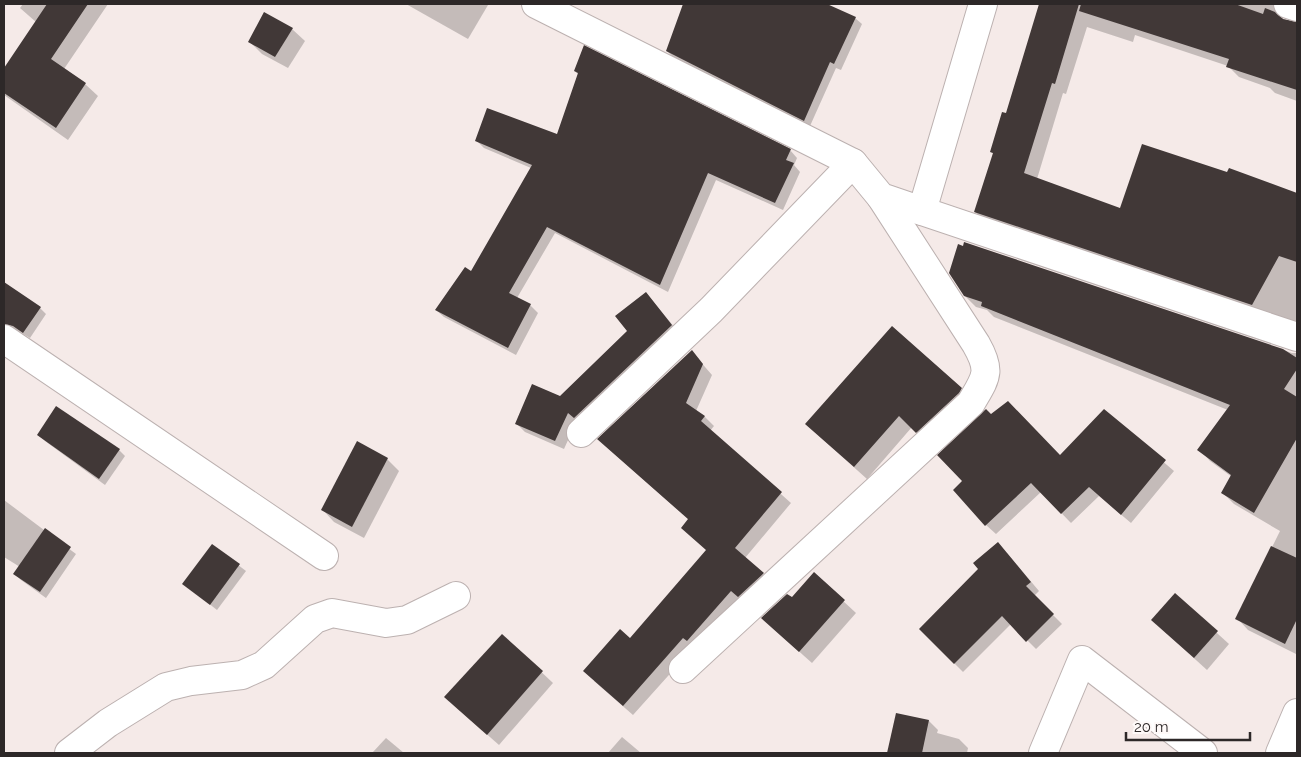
<svg xmlns="http://www.w3.org/2000/svg" width="1301" height="757" font-family="Raleway,sans-serif">
  <style>
    .shadow { fill: #0003 }
    .building { fill: #413837 }
    .lines { fill: none; stroke-linecap: round; stroke-linejoin: round }
    .street-casing { stroke: #bcb1b0; stroke-width: 30 }
    .street { stroke: #fff; stroke-width: 28 }
  </style>
  <rect width="100%" height="100%" fill="#f5eae8"/>
  <g class="shadow">
    <path d="M 23,4 L 108,4 L 64,69 L 85,84 L 98,96 L 68,140 L 4,95 L 4,71 L 36,22 L 20,8 Z"/>
    <path d="M 406,4 L 487,4 L 488,5 L 468,39 Z"/>
    <path d="M 685,4 L 692,4 L 717,13 L 722,4 L 815,4 L 822,8 L 824,4 L 855,18 L 862,24 L 841,70 L 836,68 L 810,126 L 673,57 L 667,51 Z"/>
    <path d="M 1040,4 L 1288,4 L 1284,10 L 1283,19 L 1297,23 L 1297,101 L 1275,93 L 1270,88 L 1239,77 L 1228,66 L 1135,35 L 1133,42 L 1087,27 L 1066,94 L 1063,93 L 1037,179 L 1121,210 L 1228,173 L 1229,170 L 1297,194 L 1297,327 L 987,223 L 975,212 L 994,154 L 991,152 L 1006,115 Z"/>
    <path d="M 265,14 L 292,29 L 305,41 L 288,68 L 262,54 L 250,42 Z"/>
    <path d="M 575,71 L 790,150 L 797,158 L 794,165 L 800,172 L 783,210 L 716,180 L 668,292 L 555,233 L 517,298 L 530,305 L 538,313 L 516,355 L 444,317 L 436,310 L 472,273 L 531,168 L 484,148 L 477,141 L 558,136 L 579,75 Z"/>
    <path d="M 965,243 L 1292,353 L 1297,353 L 1296,654 L 1248,630 L 1237,618 L 1280,531 L 1234,504 L 1223,493 L 1232,477 L 1210,461 L 1199,449 L 1228,410 L 994,317 L 987,310 L 976,307 L 965,296 L 964,248 Z"/>
    <path d="M 4,283 L 40,308 L 46,314 L 30,338 L 20,332 L 10,330 L 4,325 Z"/>
    <path d="M 646,293 L 680,334 L 577,420 L 564,449 L 525,432 L 516,423 L 560,397 L 628,331 Z"/>
    <path d="M 692,352 L 712,375 L 696,411 L 705,417 L 714,426 L 710,431 L 791,503 L 745,558 L 773,584 L 694,647 L 633,715 L 594,681 L 707,551 L 689,520 L 609,449 Z"/>
    <path d="M 961,389 L 973,401 L 929,444 L 912,427 L 867,479 L 819,436 Z"/>
    <path d="M 56,407 L 119,450 L 125,456 L 105,485 L 45,441 L 38,435 Z"/>
    <path d="M 1104,411 L 1174,471 L 1131,523 L 1099,496 L 1071,523 L 1041,492 L 996,534 L 986,525 L 964,481 L 991,416 L 1061,456 Z"/>
    <path d="M 387,459 L 399,471 L 364,538 L 334,522 L 322,509 Z"/>
    <path d="M 4,500 L 76,554 L 46,598 L 21,580 L 15,574 L 20,567 L 4,557 Z"/>
    <path d="M 212,545 L 246,571 L 217,610 L 184,584 Z"/>
    <path d="M 1007,553 L 1039,591 L 1034,596 L 1062,624 L 1036,649 L 1011,624 L 963,672 L 920,629 Z"/>
    <path d="M 814,574 L 856,613 L 812,663 L 775,630 L 792,599 Z"/>
    <path d="M 1175,595 L 1229,644 L 1207,670 L 1165,632 Z"/>
    <path d="M 502,635 L 553,683 L 499,745 L 457,708 Z"/>
    <path d="M 897,714 L 929,721 L 938,730 L 937,733 L 959,739 L 968,748 L 967,753 L 889,753 Z"/>
    <path d="M 622,737 L 641,753 L 608,753 Z"/>
    <path d="M 386,738 L 404,753 L 372,753 Z"/>
  </g>
  <g class="building">
    <path d="M 47,4 L 88,4 L 51,59 L 86,83 L 56,128 L 4,93 L 4,68 Z"/>
    <path d="M 683,4 L 827,4 L 856,17 L 834,64 L 830,62 L 804,121 L 666,51 Z"/>
    <path d="M 1039,4 L 1079,4 L 1055,84 L 1052,83 L 1024,173 L 1120,208 L 1142,144 L 1227,172 L 1229,168 L 1297,193 L 1297,262 L 1279,256 L 1252,305 L 974,212 L 993,153 L 990,152 L 1002,112 L 1006,113 Z"/>
    <path d="M 1081,4 L 1235,4 L 1263,14 L 1265,8 L 1275,12 L 1283,19 L 1297,22 L 1297,90 L 1226,67 L 1229,59 L 1079,11 Z"/>
    <path d="M 264,12 L 293,28 L 275,57 L 248,42 Z"/>
    <path d="M 584,45 L 791,149 L 786,160 L 794,163 L 775,203 L 708,173 L 660,285 L 547,227 L 509,293 L 531,304 L 508,348 L 435,310 L 465,267 L 471,271 L 532,165 L 475,141 L 487,108 L 557,134 L 578,73 L 574,71 Z"/>
    <path d="M 964,242 L 1283,349 L 1297,358 L 1297,369 L 1284,389 L 1297,397 L 1297,438 L 1254,513 L 1221,493 L 1231,475 L 1197,450 L 1230,405 L 981,306 L 982,302 L 964,296 L 949,273 L 958,244 L 963,246 Z"/>
    <path d="M 4,282 L 41,307 L 23,333 L 13,326 L 4,324 Z"/>
    <path d="M 646,292 L 672,325 L 574,418 L 568,413 L 555,441 L 515,424 L 532,384 L 560,396 L 627,331 L 615,316 Z"/>
    <path d="M 892,326 L 962,388 L 959,393 L 916,433 L 899,416 L 854,467 L 805,424 Z"/>
    <path d="M 692,350 L 703,364 L 686,403 L 705,416 L 701,421 L 782,492 L 735,548 L 764,573 L 738,597 L 731,591 L 687,641 L 683,638 L 623,706 L 583,671 L 620,629 L 630,638 L 706,550 L 681,528 L 688,519 L 597,439 Z"/>
    <path d="M 1008,401 L 1060,455 L 1104,409 L 1166,460 L 1121,515 L 1089,487 L 1061,514 L 1031,483 L 985,526 L 953,490 L 962,481 L 937,455 L 986,409 L 991,414 Z"/>
    <path d="M 56,406 L 120,449 L 99,479 L 37,435 Z"/>
    <path d="M 357,441 L 388,458 L 352,527 L 321,510 Z"/>
    <path d="M 45,528 L 71,547 L 40,592 L 13,574 Z"/>
    <path d="M 998,542 L 1031,582 L 1026,586 L 1054,614 L 1026,642 L 1002,616 L 954,664 L 919,629 L 978,569 L 973,563 Z"/>
    <path d="M 212,544 L 240,564 L 210,605 L 182,584 Z"/>
    <path d="M 1271,546 L 1297,558 L 1297,619 L 1285,644 L 1235,619 Z"/>
    <path d="M 814,572 L 845,600 L 799,652 L 761,618 L 787,594 L 792,597 Z"/>
    <path d="M 1175,593 L 1218,631 L 1194,658 L 1151,620 Z"/>
    <path d="M 502,634 L 543,671 L 487,735 L 444,697 Z"/>
    <path d="M 896,713 L 929,720 L 922,753 L 887,753 Z"/>
  </g>
  <g class="lines">
    <g class="street-casing">
      <g id="street">
        <path d="M 536,4 L 853,163 L 881,197 L 922,211 L 983,4"/>
        <path d="M 1288,4 L 1297,7"/>
        <path d="M 922,211 L 1297,337"/>
        <path d="M 4,339 L 324,556"/>
        <path d="M 581,433 L 711,310 L 853,163"/>
        <path d="M 683,669 L 971,403 C 986,377 992,372 976,344 L 881,197"/>
        <path d="M 69,753 L 108,723 L 166,687 L 191,681 L 242,675 L 264,665 L 315,619 L 332,613 L 386,623 L 407,620 L 456,596"/>
        <path d="M 1043,753 L 1082,660 L 1203,753"/>
        <path d="M 1280,753 L 1297,713"/>
      </g>
    </g>
    <use href="#street" class="street"/>
  </g>
  <rect width="1301" height="757" fill="none" stroke="#2d2828" stroke-width="10"/>
  <path d="M1126 732v8h124v-8" fill="none" stroke="#2d2828" stroke-width="2.5"/>
  <text x="1134" y="732" font-size="15" fill="#2d2828" stroke="#fef9f8" stroke-width="4" paint-order="stroke">20 m</text>
</svg>
